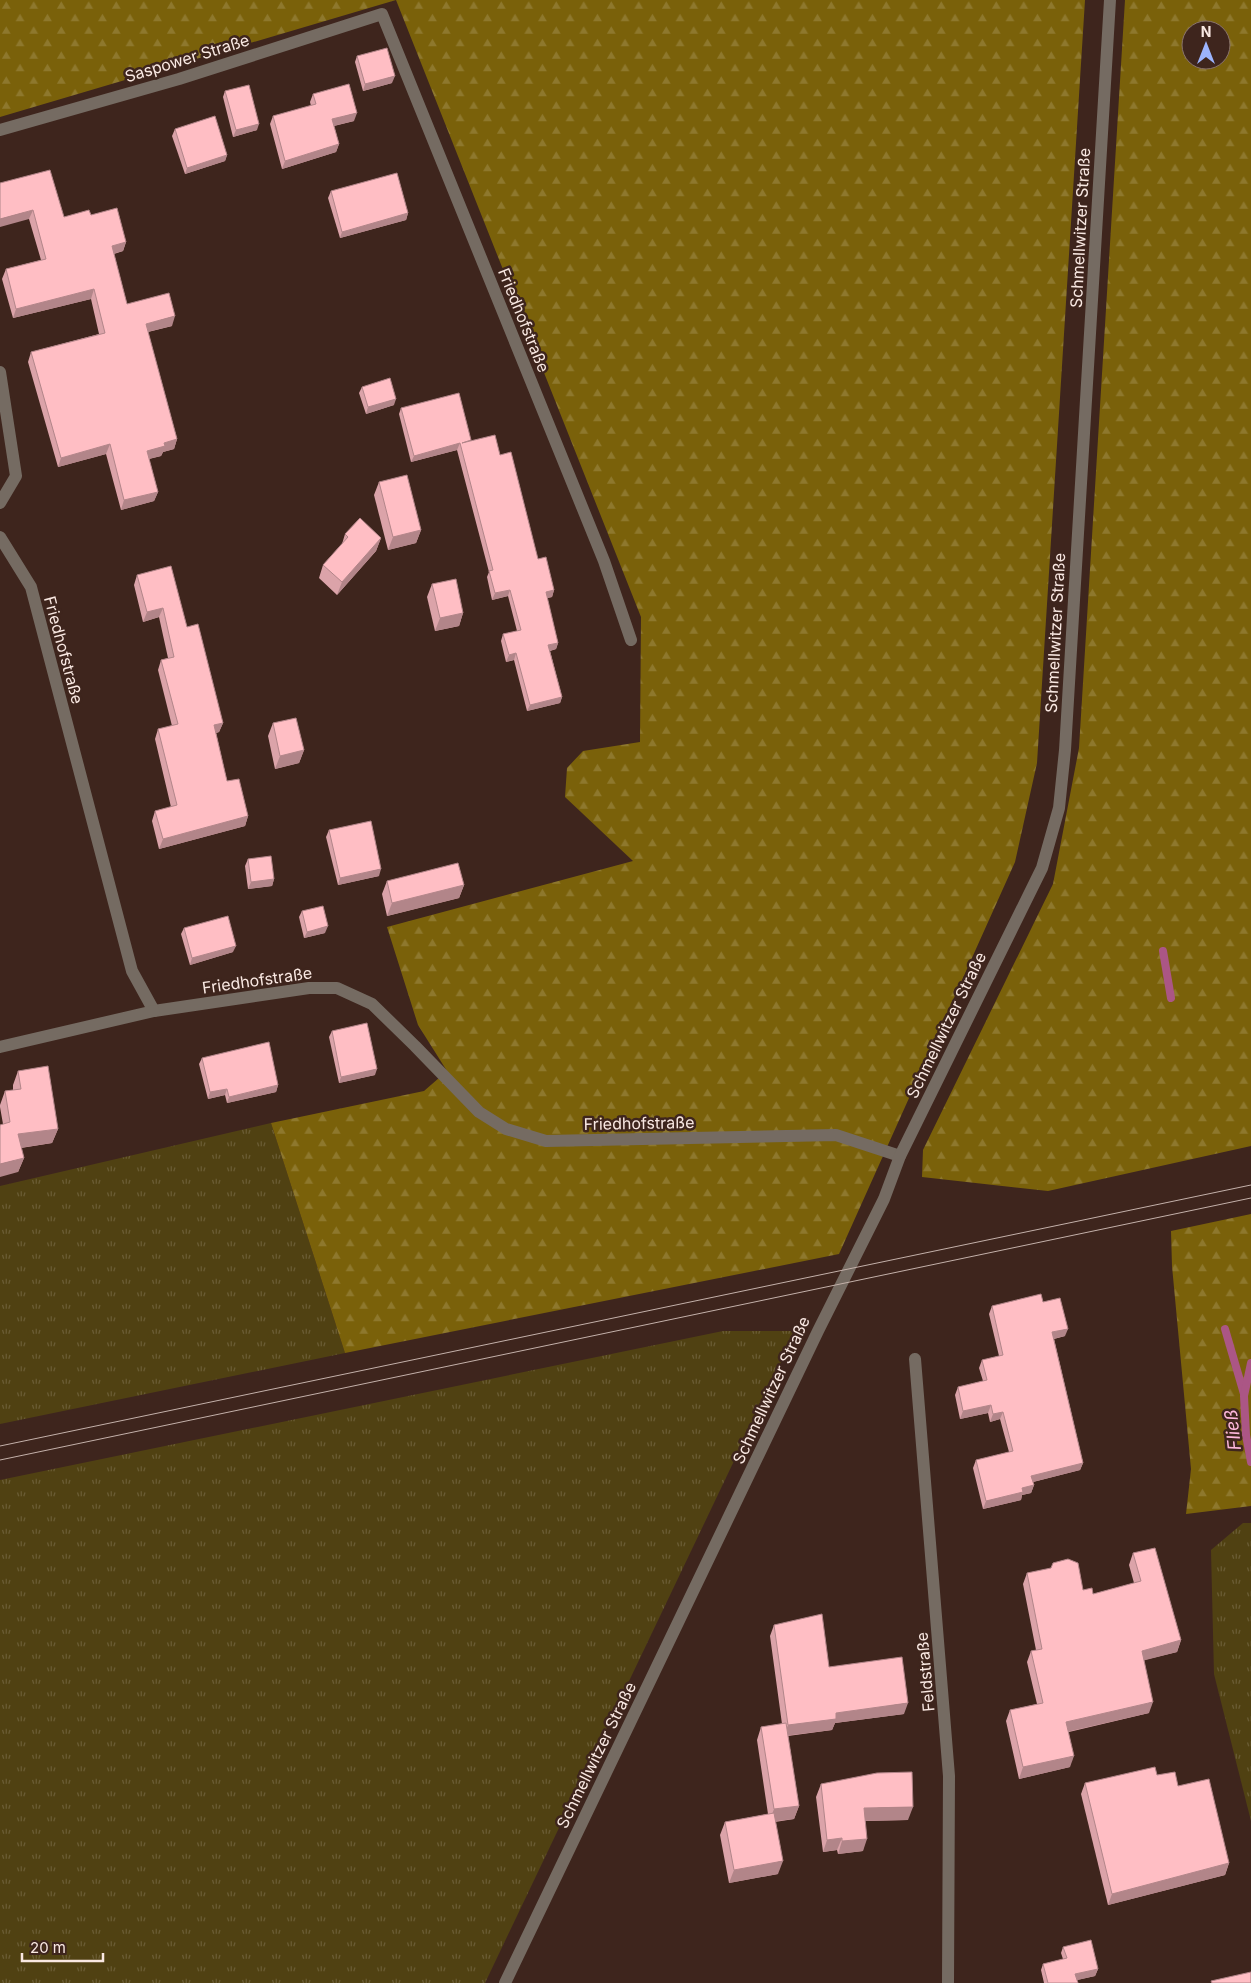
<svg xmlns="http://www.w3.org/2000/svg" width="1251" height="1983" font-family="Inter,sans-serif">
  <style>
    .grass { fill: url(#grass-tufts) }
    .forest { fill: url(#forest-firs); fill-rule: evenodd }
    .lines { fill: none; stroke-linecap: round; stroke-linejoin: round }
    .stream { stroke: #ab5685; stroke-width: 8 }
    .minor { stroke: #756b62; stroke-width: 12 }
    .tertiary { stroke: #756b62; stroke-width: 12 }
    .tram { stroke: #c4b1aa; stroke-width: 1 }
    .wall { fill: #dba3a9 }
    .shaded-wall { fill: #b28589 }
    .building { fill: #ffbec4; stroke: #b28589 }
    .labels { text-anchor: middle; stroke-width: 5; stroke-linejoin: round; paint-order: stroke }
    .street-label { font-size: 16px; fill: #f9e8e2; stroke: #3e251d }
    .water-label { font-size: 18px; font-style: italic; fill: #feb8dc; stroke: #3e251d }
  </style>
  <defs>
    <pattern id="grass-tufts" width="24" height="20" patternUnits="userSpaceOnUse" patternTransform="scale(1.25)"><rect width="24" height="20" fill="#504112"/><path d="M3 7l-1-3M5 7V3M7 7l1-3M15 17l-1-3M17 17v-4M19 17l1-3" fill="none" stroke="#6a5c34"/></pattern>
    <pattern id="forest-firs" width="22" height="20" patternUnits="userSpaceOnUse" patternTransform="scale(1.25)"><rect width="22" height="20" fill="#7a610a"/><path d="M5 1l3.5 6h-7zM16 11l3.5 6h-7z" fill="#8e782d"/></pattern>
  </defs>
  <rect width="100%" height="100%" fill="#3e251d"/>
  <g class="grass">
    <path d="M 271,1123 L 345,1353 L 0,1424 L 0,1186 Z"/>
    <path d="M 723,1331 L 796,1331 L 485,1983 L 0,1983 L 0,1480 Z"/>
    <path d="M 1243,1523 L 1251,1523 L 1251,1821 L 1214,1674 L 1211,1550 Z"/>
  </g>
  <g class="forest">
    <path d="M 0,0 L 1085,0 L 1037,763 L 1015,862 L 839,1254 L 345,1353 L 271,1123 L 424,1091 L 447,1071 L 418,1025 L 387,927 L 633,861 L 565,797 L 567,768 L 583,751 L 640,742 L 641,617 L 396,0 L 0,117 Z"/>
    <path d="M 1125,0 L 1251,0 L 1251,1146 L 1048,1191 L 922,1177 L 923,1150 L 1053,884 L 1079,748 ZM 1191,30 L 1221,30 L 1221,60 L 1191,60 Z"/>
    <path d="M 1251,1214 L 1251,1506 L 1186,1514 L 1191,1469 L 1172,1266 L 1171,1231 Z"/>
  </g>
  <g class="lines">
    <g class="stream">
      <path d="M 1163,951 L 1171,998"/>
      <path d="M 1225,1329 L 1244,1394"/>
      <path d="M 1251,1363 L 1244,1396 L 1246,1435 L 1251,1462"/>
    </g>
    <g class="minor">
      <path d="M 0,130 L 179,79 L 382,14 L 604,561 L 631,640"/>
      <path d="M 0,372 L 16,476 L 0,503"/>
      <path d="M 0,537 L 31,587 L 132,971 L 154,1011 L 309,988 L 337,988 L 372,1004 L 415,1046 L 479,1112 L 506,1129 L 546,1141 L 836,1135 L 900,1156"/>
      <path d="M 0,1047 L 154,1011"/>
      <path d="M 915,1359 L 949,1776 L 948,1983"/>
    </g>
    <path class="tertiary" d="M 505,1983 L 818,1331 L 884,1199 L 900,1156 L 1042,868 L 1059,808 L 1065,750 L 1110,0"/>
    <g class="tram">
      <path d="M 0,1446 L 1251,1185"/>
      <path d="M 0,1460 L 1251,1198"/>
    </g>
  </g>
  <g class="wall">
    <path d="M 357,56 L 392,83 L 363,91 L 355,62 Z"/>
    <path d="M 225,91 L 257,130 L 233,137 L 223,97 Z"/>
    <path d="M 313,94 L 354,121 L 334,126 L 339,144 L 336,152 L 282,169 L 270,124 L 273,116 L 311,106 L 310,102 Z"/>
    <path d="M 175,129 L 227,155 L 225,161 L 185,174 L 172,136 Z"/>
    <path d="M 0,183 L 64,217 L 91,215 L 126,242 L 123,251 L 114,254 L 127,304 L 172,326 L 148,332 L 177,439 L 174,449 L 163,452 L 161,456 L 149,459 L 158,492 L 154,501 L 121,510 L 106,454 L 58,467 L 28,362 L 31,352 L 99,334 L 91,299 L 13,318 L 2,279 L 6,269 L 41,260 L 29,219 Z"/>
    <path d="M 331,191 L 408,213 L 406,220 L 340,238 L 328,198 Z"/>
    <path d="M 362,387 L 394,405 L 366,414 L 359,393 Z"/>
    <path d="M 401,408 L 500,455 L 538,559 L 554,590 L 552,597 L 547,598 L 558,643 L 556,649 L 550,651 L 562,697 L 560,703 L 527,711 L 514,660 L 506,662 L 501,641 L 503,634 L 517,631 L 508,596 L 492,600 L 487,577 L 489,572 L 457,450 L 411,462 L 399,414 Z"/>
    <path d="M 379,482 L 421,530 L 416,543 L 388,550 L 374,495 Z"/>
    <path d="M 345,534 L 381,538 L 376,551 L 337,595 L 319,578 L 323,565 L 342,544 Z"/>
    <path d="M 137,575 L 187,627 L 223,723 L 219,732 L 216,733 L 227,781 L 248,816 L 245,826 L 159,849 L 152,821 L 155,811 L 171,807 L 155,739 L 158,729 L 172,726 L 158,670 L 161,660 L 168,658 L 159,617 L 143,622 L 134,585 Z"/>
    <path d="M 432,584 L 463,613 L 459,626 L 435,631 L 427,597 Z"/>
    <path d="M 273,723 L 304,750 L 299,763 L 275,769 L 268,736 Z"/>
    <path d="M 329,830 L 379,876 L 338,885 L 326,837 Z"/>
    <path d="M 248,859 L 274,879 L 272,886 L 248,889 L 245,866 Z"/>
    <path d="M 387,881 L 464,885 L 459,898 L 387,916 L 382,894 Z"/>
    <path d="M 302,911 L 325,933 L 304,938 L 299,917 Z"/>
    <path d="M 184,928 L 233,952 L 190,965 L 181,934 Z"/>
    <path d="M 332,1031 L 375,1075 L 339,1083 L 329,1037 Z"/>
    <path d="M 202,1058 L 278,1085 L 276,1092 L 227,1103 L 225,1095 L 208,1099 L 199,1064 Z"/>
    <path d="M 18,1071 L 58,1129 L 52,1143 L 21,1148 L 24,1158 L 18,1172 L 3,1124 L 0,1107 L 0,1105 L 5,1091 L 13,1090 L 13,1085 Z"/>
    <path d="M 1043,1302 L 1065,1336 L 1054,1339 L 1083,1463 L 1080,1470 L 1033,1482 L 1034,1485 L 1031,1493 L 1022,1495 L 1021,1500 L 983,1509 L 973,1468 L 976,1460 L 1009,1452 L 1000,1419 L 990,1422 L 988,1413 L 960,1419 L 955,1395 L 958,1387 L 983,1381 L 979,1368 L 982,1360 L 999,1356 L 989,1314 L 992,1306 Z"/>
    <path d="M 1133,1553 L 1181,1640 L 1177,1652 L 1144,1660 L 1149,1713 L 1069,1732 L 1070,1767 L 1019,1779 L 1006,1721 L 1010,1710 L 1037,1704 L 1027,1662 L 1031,1651 L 1036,1650 L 1023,1584 L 1027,1573 L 1093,1594 L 1134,1583 L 1129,1565 Z"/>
    <path d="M 774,1625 L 829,1667 L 904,1714 L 835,1723 L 832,1730 L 788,1736 L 799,1806 L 794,1819 L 775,1822 L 778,1874 L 729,1883 L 720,1835 L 725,1822 L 768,1814 L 757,1740 L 761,1727 L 782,1724 L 770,1636 Z"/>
    <path d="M 1157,1775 L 1178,1786 L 1229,1863 L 1225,1875 L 1108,1905 L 1081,1794 L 1085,1783 Z"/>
    <path d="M 821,1784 L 908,1820 L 865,1821 L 863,1851 L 838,1854 L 837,1850 L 823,1852 L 816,1797 Z"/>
    <path d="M 1063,1947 L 1098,1969 L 1095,1976 L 1077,1980 L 1078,1983 L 1044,1983 L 1041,1970 L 1043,1964 L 1063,1959 L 1061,1953 Z"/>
  </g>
  <g class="shaded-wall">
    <path d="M 395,76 L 392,83 L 363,91 L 365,84 Z"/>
    <path d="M 357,113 L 354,121 L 329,127 L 332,119 Z"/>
    <path d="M 259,124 L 257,130 L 233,137 L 236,130 Z"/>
    <path d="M 339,144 L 336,152 L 282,169 L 285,161 Z"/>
    <path d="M 227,155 L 225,161 L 185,174 L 187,168 Z"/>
    <path d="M 33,210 L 29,219 L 0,227 L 0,219 Z"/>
    <path d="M 408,213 L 406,220 L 340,238 L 342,232 Z"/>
    <path d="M 126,242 L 123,251 L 108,255 L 112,246 Z"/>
    <path d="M 94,289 L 91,299 L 13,318 L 16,309 Z"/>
    <path d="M 175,316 L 172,326 L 143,333 L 146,324 Z"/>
    <path d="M 396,399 L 394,405 L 366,414 L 368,407 Z"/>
    <path d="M 177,439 L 174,449 L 163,452 L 161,456 L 144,460 L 147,451 L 164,443 Z"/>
    <path d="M 460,443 L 457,450 L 411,462 L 414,456 Z"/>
    <path d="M 110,444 L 106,454 L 58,467 L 61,458 Z"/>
    <path d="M 158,492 L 154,501 L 121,510 L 124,500 Z"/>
    <path d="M 421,530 L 416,543 L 388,550 L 393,537 Z"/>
    <path d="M 381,538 L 376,551 L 337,595 L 342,582 Z"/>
    <path d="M 510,590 L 508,596 L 492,600 L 495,593 Z"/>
    <path d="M 554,590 L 552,597 L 543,599 L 546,592 Z"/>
    <path d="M 163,608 L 159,617 L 143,622 L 147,612 Z"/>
    <path d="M 463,613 L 459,626 L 435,631 L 440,618 Z"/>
    <path d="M 558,643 L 556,649 L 546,652 L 548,645 Z"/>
    <path d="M 516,653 L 514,660 L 506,662 L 509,655 Z"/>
    <path d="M 562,697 L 560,703 L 527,711 L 530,705 Z"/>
    <path d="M 223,723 L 219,732 L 210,735 L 214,725 Z"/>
    <path d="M 304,750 L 299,763 L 275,769 L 280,756 Z"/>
    <path d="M 248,816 L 245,826 L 159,849 L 163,839 Z"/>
    <path d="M 381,869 L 379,876 L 338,885 L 340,878 Z"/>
    <path d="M 274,879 L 272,886 L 248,889 L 251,882 Z"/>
    <path d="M 464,885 L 459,898 L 387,916 L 392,903 Z"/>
    <path d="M 328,926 L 325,933 L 304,938 L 307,932 Z"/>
    <path d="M 236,946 L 233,952 L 190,965 L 192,958 Z"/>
    <path d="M 377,1069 L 375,1075 L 339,1083 L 341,1077 Z"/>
    <path d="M 278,1085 L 276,1092 L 227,1103 L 229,1097 Z"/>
    <path d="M 227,1089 L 225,1095 L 208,1099 L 210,1092 Z"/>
    <path d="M 58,1129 L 52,1143 L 13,1149 L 18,1134 Z"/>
    <path d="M 24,1158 L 18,1172 L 0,1177 L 0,1164 Z"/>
    <path d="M 1068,1329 L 1065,1336 L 1049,1340 L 1052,1332 Z"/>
    <path d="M 991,1405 L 988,1413 L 960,1419 L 963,1411 Z"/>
    <path d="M 1003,1412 L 1000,1419 L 990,1422 L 993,1414 Z"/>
    <path d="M 1083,1463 L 1080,1470 L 1029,1483 L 1031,1476 Z"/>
    <path d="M 1034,1485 L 1031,1493 L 1022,1495 L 1021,1500 L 983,1509 L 986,1501 L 1022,1488 Z"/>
    <path d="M 1181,1640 L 1177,1652 L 1138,1662 L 1142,1651 Z"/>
    <path d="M 1153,1702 L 1149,1713 L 1062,1733 L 1066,1722 Z"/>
    <path d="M 908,1703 L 904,1714 L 835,1723 L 832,1730 L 784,1736 L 788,1725 L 836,1713 Z"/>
    <path d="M 1074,1756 L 1070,1767 L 1019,1779 L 1023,1767 Z"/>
    <path d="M 799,1806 L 794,1819 L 769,1822 L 774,1809 Z"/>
    <path d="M 913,1807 L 908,1820 L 859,1821 L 864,1808 Z"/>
    <path d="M 842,1838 L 837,1850 L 823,1852 L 827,1840 Z"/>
    <path d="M 867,1839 L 863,1851 L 838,1854 L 842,1841 Z"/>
    <path d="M 783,1861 L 778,1874 L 729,1883 L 734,1870 Z"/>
    <path d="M 1229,1863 L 1225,1875 L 1108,1905 L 1112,1894 Z"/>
    <path d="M 1098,1969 L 1095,1976 L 1073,1981 L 1075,1974 Z"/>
  </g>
  <g class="building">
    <path d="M 387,48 L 395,76 L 365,84 L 357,56 Z"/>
    <path d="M 349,84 L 357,113 L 332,119 L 339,144 L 285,161 L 273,116 L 316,104 L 313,94 Z"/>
    <path d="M 249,85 L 259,124 L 236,130 L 225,91 Z"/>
    <path d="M 215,116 L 227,155 L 187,168 L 175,129 Z"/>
    <path d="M 50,170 L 64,217 L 89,210 L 91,215 L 117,208 L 126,242 L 112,246 L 127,304 L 169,293 L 175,316 L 146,324 L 177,439 L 164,443 L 165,446 L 147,451 L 158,492 L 124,500 L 110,444 L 61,458 L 31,352 L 105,333 L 94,289 L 16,309 L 6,269 L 46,259 L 33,210 L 0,219 L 0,183 Z"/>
    <path d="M 397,173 L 408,213 L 342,232 L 331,191 Z"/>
    <path d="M 390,378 L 396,399 L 368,407 L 362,387 Z"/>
    <path d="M 459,393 L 471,440 L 462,443 L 495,435 L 500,455 L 511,452 L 538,559 L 546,557 L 554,590 L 546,592 L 558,643 L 548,645 L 562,697 L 530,705 L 516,653 L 509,655 L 503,634 L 521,630 L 510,590 L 495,593 L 489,571 L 493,570 L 460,443 L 414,456 L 401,408 Z"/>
    <path d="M 407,475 L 421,530 L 393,537 L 379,482 Z"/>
    <path d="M 360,518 L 381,538 L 342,582 L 323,565 L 348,537 L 345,534 Z"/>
    <path d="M 171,566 L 187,627 L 198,624 L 223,723 L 214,725 L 227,781 L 239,779 L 248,816 L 163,839 L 155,811 L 177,805 L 158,729 L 178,724 L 161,660 L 174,657 L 163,608 L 147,612 L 137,575 Z"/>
    <path d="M 456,579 L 463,613 L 440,618 L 432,584 Z"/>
    <path d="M 296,718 L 304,750 L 280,756 L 273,723 Z"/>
    <path d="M 371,821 L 381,869 L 340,878 L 329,830 Z"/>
    <path d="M 271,856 L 274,879 L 251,882 L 248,859 Z"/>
    <path d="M 458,863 L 464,885 L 392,903 L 387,881 Z"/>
    <path d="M 323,906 L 328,926 L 307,932 L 302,911 Z"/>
    <path d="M 228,916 L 236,946 L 192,958 L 184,928 Z"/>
    <path d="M 367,1023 L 377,1069 L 341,1077 L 332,1031 Z"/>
    <path d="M 269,1042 L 278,1085 L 229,1097 L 227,1089 L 210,1092 L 202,1058 Z"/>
    <path d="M 48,1066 L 58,1129 L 18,1134 L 24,1158 L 0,1164 L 0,1125 L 10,1122 L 5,1091 L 21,1089 L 18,1071 Z"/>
    <path d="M 1041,1294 L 1043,1302 L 1060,1298 L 1068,1329 L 1052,1332 L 1083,1463 L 1031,1476 L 1034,1485 L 1022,1488 L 1023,1492 L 986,1501 L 976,1460 L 1013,1451 L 1003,1412 L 993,1414 L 991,1405 L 963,1411 L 958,1387 L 987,1380 L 982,1360 L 1003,1355 L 992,1306 Z"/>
    <path d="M 1155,1548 L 1181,1640 L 1142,1651 L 1153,1702 L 1066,1722 L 1074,1756 L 1023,1767 L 1010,1710 L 1043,1703 L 1031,1651 L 1042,1649 L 1027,1573 L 1051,1568 L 1053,1563 L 1068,1559 L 1078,1563 L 1083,1590 L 1092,1588 L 1093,1594 L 1141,1581 L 1133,1553 Z"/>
    <path d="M 822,1614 L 829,1667 L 902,1657 L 908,1703 L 836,1713 L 836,1719 L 788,1725 L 774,1625 Z"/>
    <path d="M 786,1723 L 799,1806 L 774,1809 L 761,1727 Z"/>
    <path d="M 1155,1767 L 1157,1775 L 1175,1772 L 1178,1786 L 1209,1779 L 1229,1863 L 1112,1894 L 1085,1783 Z"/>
    <path d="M 912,1772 L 913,1807 L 864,1808 L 867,1839 L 842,1841 L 842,1838 L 827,1840 L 821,1784 L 877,1773 Z"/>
    <path d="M 774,1813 L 783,1861 L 734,1870 L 725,1822 Z"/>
    <path d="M 1091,1940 L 1098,1969 L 1075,1974 L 1078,1983 L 1048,1983 L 1043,1964 L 1067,1958 L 1063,1947 Z"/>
    <path d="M 1251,1972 L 1251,1983 L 1212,1983 L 1211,1981 Z"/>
  </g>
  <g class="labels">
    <g class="street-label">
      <text transform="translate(187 58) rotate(-17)" y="6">Saspower Straße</text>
      <text transform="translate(1080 228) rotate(-87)" y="6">Schmellwitzer Straße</text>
      <text transform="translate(524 320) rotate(68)" y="6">Friedhofstraße</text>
      <text transform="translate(1055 633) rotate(-87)" y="6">Schmellwitzer Straße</text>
      <text transform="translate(64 650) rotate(75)" y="6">Friedhofstraße</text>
      <text transform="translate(257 980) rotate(-8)" y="6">Friedhofstraße</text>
      <text transform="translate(946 1025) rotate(-64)" y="6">Schmellwitzer Straße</text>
      <text transform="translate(639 1123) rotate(-1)" y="6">Friedhofstraße</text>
      <text transform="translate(771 1390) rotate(-65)" y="6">Schmellwitzer Straße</text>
      <text transform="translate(925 1672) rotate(-95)" y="6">Feldstraße</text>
      <text transform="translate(596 1755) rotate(-64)" y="6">Schmellwitzer Straße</text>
    </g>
    <g class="water-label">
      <text transform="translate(1233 1430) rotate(-96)" y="6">Fließ</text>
    </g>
  </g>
  <g transform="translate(1206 45)"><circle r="24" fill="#3e251d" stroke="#89736c"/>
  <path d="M0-4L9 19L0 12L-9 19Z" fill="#9cb4fd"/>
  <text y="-8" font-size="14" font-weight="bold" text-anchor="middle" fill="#f9e8e2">N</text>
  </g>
  <path d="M22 1953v8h81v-8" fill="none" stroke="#f9e8e2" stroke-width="2.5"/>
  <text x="30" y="1953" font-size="15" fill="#f9e8e2" stroke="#3e251d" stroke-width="4" paint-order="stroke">20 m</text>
</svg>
